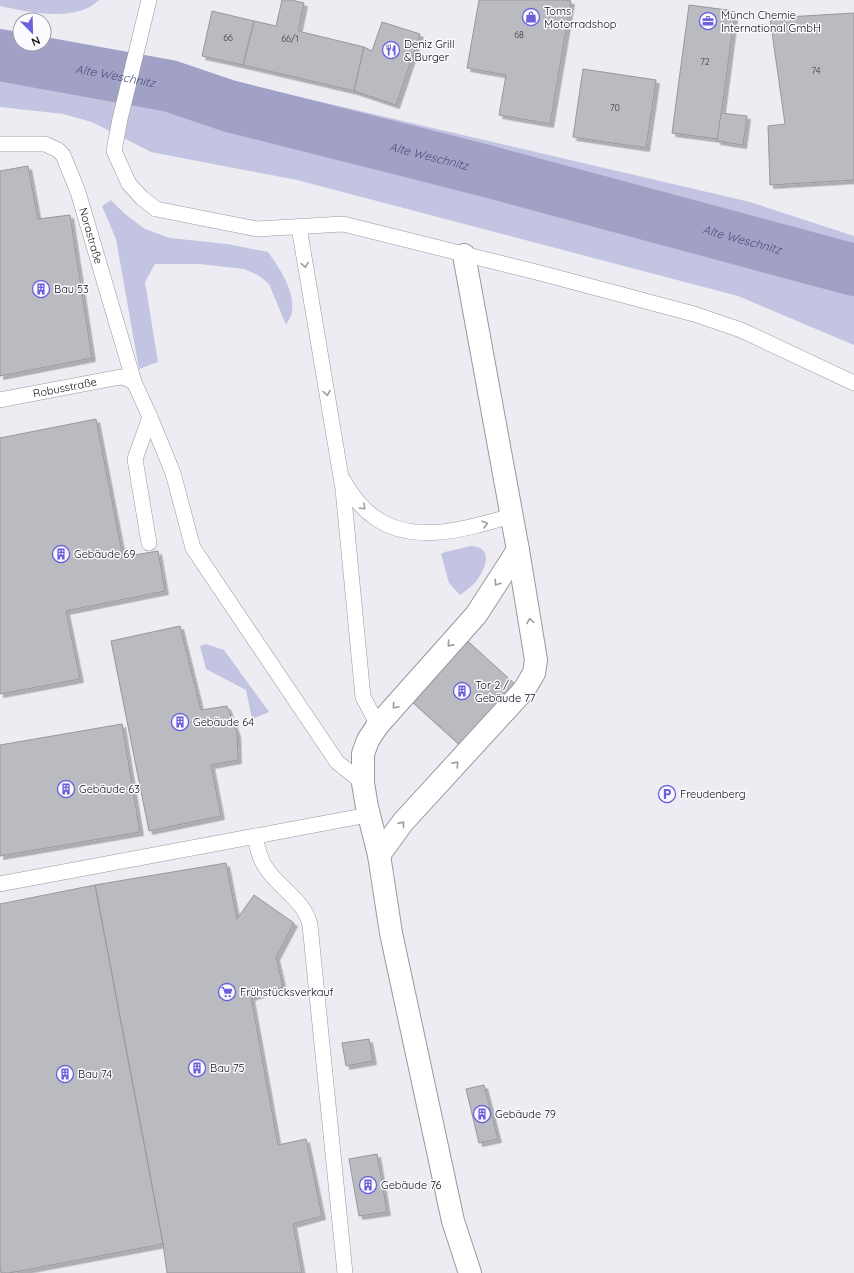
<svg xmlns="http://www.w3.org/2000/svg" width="854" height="1273" font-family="Quicksand,sans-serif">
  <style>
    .green { fill: #c3c4e2 }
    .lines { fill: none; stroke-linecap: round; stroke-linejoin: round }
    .river { stroke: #a0a1c5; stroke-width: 52 }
    .building { fill: #babbc0; stroke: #97979c; filter: url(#shadow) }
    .service-casing { stroke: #98999e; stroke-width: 16 }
    .minor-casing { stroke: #98999e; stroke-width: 24 }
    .service { stroke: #fff; stroke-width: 15 }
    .minor { stroke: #fff; stroke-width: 22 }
    .oneway { stroke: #9f9fa0 }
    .labels { text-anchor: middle; stroke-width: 3; stroke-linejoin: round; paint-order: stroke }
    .number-label { font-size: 9px; fill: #3a3a3d }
    .poi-label { font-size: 11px; fill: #0f0f11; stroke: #fafaff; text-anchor: start }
    .street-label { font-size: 11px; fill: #0f0f11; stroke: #fafaff }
    .water-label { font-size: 12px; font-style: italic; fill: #4f4e81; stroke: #fafaff }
  </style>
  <defs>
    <filter id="shadow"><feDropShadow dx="3.5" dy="3.5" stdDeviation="0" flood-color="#0004"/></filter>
  </defs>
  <rect width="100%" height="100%" fill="#ececf2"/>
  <g class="green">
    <path d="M 0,0 L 99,0 C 76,23 28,12 0,6 Z"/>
    <path d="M 0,37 L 20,39 L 20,44 L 44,44 L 44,42 L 107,52 L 750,202 L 854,236 L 854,345 L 738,296 L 297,180 L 151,152 L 92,122 L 63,114 L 0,107 Z"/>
    <path d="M 111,200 L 125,214 L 145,229 L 170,238 L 227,244 L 268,252 C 279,267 295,291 292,311 C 292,316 288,321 286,325 L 269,284 L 258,275 L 244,269 L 200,264 L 155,264 L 145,282 L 158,362 L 139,369 L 116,239 L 102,206 Z"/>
    <path d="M 471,546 C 494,547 486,568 477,580 C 473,586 466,590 460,595 L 449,583 L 441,554 L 445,552 Z"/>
    <path d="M 206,644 L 224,650 L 269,712 L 252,719 L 246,690 L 206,669 L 200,646 Z"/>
  </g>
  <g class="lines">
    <path class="river" id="s1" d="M 0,55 L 170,86 L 229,106 L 479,169 L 854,270"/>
  </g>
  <g class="building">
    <path d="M 282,0 L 291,0 L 304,3 L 298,31 L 364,47 L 354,91 L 243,65 L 254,21 L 276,26 Z"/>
    <path d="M 479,0 L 564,0 L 571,1 L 550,124 L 499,115 L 506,75 L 467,68 Z"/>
    <path d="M 689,5 L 735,11 L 718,139 L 672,133 Z"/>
    <path d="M 212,11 L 254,21 L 243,65 L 202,56 Z"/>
    <path d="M 854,13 L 854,180 L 770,185 L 768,126 L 785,124 L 770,18 Z"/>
    <path d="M 382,22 L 420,34 L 396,105 L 354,91 L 364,47 L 372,51 Z"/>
    <path d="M 583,69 L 656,80 L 646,148 L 573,137 Z"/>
    <path d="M 721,113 L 747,116 L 743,145 L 717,141 Z"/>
    <path d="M 28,166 L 38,219 L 70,215 L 92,358 L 0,376 L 0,171 Z"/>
    <path d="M 96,419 L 123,557 L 158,551 L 165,591 L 66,611 L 80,679 L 0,694 L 0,438 Z"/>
    <path d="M 180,626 L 201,710 L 227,706 L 237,733 L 238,760 L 211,765 L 221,816 L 149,831 L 111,641 Z"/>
    <path d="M 462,636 L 517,686 L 462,747 L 407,697 Z"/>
    <path d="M 122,724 L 140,832 L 0,856 L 0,745 Z"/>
    <path d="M 226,863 L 237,919 L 254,895 L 294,923 L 276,957 L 283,987 L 251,997 L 278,1145 L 306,1139 L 322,1216 L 293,1224 L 302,1273 L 167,1273 L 163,1244 L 95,885 Z"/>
    <path d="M 95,885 L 163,1244 L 9,1273 L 1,1273 L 0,1267 L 0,904 Z"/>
    <path d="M 369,1039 L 373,1061 L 346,1066 L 342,1043 Z"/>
    <path d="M 484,1085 L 498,1139 L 479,1143 L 466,1089 Z"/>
    <path d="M 377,1154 L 387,1212 L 359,1216 L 349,1159 Z"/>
  </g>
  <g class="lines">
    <g class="service-casing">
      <g id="service">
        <path d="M 149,0 L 120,119 L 114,151 L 129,184 L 142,198 L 156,209 L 257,229 L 343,224 L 544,274 L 694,314 L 741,330 L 854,383"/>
        <path id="s2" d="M 0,144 L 45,144 L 58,150 L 63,155 L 78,192 L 134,382"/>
        <path d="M 299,227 L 343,489 L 363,697 L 378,725"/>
        <path id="s3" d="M 0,400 L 115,378 L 123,377 L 134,382 L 150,417 L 173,473 L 193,548 L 337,762 L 363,783"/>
        <path d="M 343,480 C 351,494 361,508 374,517 C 414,546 469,528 511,516"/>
        <path d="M 149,543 L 135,459 L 150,417"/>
        <path d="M 255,836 C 257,846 259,858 266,868 C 279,888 305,901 310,925 L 345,1273"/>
        <path d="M 0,884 L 368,815"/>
      </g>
    </g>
    <g class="minor-casing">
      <g id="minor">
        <path d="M 379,855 L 403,822 L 524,690 L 534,673 L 536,660 L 518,550 L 464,255"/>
        <path d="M 470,1273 L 453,1221 L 391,933 L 379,855 L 367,807 L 363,783 L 363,754 L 368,740 L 378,725 L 476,615 L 518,550"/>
      </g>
    </g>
    <use href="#service" class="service"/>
    <use href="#minor" class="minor"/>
  </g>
  <defs><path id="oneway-chevron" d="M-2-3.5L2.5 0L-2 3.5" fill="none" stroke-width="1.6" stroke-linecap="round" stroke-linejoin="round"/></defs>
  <g class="oneway">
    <use href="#oneway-chevron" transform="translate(305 265) rotate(80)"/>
    <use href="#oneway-chevron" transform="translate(327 393) rotate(80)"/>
    <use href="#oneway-chevron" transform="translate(363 507) rotate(45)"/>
    <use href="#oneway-chevron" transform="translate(485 524) rotate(-16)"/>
    <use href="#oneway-chevron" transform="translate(497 583) rotate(123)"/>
    <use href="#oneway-chevron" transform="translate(530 621) rotate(-99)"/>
    <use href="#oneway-chevron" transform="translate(450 644) rotate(132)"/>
    <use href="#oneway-chevron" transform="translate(395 706) rotate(131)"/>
    <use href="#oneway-chevron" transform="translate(456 764) rotate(-48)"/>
    <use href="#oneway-chevron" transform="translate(402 824) rotate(-51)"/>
  </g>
  <defs>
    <g id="shop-ring" transform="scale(0.9)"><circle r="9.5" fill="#fafaff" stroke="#6d61db" stroke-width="1.5"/><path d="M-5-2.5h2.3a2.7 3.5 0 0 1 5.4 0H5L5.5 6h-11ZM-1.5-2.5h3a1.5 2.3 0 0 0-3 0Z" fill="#6d61db"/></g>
    <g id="office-ring" transform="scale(0.9)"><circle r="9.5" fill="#fafaff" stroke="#6d61db" stroke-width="1.5"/><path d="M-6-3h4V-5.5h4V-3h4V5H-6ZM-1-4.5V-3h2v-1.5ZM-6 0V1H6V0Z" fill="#6d61db"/></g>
    <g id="restaurant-ring" transform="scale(0.9)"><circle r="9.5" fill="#fafaff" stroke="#6d61db" stroke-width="1.5"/><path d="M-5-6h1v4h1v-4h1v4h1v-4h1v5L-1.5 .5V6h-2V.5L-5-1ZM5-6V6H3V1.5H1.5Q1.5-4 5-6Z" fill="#6d61db"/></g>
    <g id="building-ring" transform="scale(0.9)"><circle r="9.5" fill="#fafaff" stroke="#6d61db" stroke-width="1.5"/><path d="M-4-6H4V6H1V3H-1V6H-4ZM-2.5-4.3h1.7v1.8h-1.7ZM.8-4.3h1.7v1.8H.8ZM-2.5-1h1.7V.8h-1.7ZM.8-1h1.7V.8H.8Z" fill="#6d61db"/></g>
    <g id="parking-ring" transform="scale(0.9)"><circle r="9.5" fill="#fafaff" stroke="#6d61db" stroke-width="1.5"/><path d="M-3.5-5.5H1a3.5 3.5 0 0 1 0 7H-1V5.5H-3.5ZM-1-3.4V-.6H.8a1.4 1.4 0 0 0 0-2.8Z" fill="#6d61db"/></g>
    <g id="supermarket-ring" transform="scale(0.9)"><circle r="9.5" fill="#fafaff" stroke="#6d61db" stroke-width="1.5"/><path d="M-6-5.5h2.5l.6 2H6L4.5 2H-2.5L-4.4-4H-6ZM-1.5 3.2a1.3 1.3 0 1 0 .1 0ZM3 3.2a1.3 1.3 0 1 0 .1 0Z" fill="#6d61db"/></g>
  </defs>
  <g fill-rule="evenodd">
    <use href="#shop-ring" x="531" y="17"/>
    <use href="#office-ring" x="708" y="21"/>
    <use href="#restaurant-ring" x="391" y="50"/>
    <use href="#building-ring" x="41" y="289"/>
    <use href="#building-ring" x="61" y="554"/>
    <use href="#building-ring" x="462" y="691"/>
    <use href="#building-ring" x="180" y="722"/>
    <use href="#building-ring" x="66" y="789"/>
    <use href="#parking-ring" x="667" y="794"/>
    <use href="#supermarket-ring" x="227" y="992"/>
    <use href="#building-ring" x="197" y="1068"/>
    <use href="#building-ring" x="65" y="1074"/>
    <use href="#building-ring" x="482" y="1114"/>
    <use href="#building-ring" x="368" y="1185"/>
  </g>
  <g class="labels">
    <g class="number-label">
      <text x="519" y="38">68</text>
      <text x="228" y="41">66</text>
      <text x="290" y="42">66/1</text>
      <text x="705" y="65">72</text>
      <text x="816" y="74">74</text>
      <text x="615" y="111">70</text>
    </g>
    <g class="poi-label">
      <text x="544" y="15">Toms<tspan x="544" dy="13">Motorradshop</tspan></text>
      <text x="721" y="19">Münch Chemie<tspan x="721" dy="13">International GmbH</tspan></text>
      <text x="404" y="48">Deniz Grill<tspan x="404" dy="13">&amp; Burger</tspan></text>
      <text x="54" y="293">Bau 53</text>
      <text x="74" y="558">Gebäude 69</text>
      <text x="475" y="689">Tor 2 /<tspan x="475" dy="13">Gebäude 77</tspan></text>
      <text x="193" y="726">Gebäude 64</text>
      <text x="79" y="793">Gebäude 63</text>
      <text x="680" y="798">Freudenberg</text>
      <text x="240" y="996">Frühstücksverkauf</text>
      <text x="210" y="1072">Bau 75</text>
      <text x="78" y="1078">Bau 74</text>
      <text x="495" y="1118">Gebäude 79</text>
      <text x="381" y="1189">Gebäude 76</text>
    </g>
    <g class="street-label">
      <text dy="4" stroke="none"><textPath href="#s2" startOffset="152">Norastraße</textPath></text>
      <text dy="4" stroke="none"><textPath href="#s3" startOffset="66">Robusstraße</textPath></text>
    </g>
    <g class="water-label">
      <text dy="4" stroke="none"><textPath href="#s1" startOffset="117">Alte Weschnitz</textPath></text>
      <text dy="4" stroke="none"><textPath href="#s1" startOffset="441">Alte Weschnitz</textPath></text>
      <text dy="4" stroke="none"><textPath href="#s1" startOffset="765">Alte Weschnitz</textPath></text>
    </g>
  </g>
  <g transform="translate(32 32) rotate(157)"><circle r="19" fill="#fafaff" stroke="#9c9ca0"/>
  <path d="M0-3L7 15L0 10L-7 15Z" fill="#6d61db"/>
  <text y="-6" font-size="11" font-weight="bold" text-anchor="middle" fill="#0f0f11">N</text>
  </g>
</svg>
